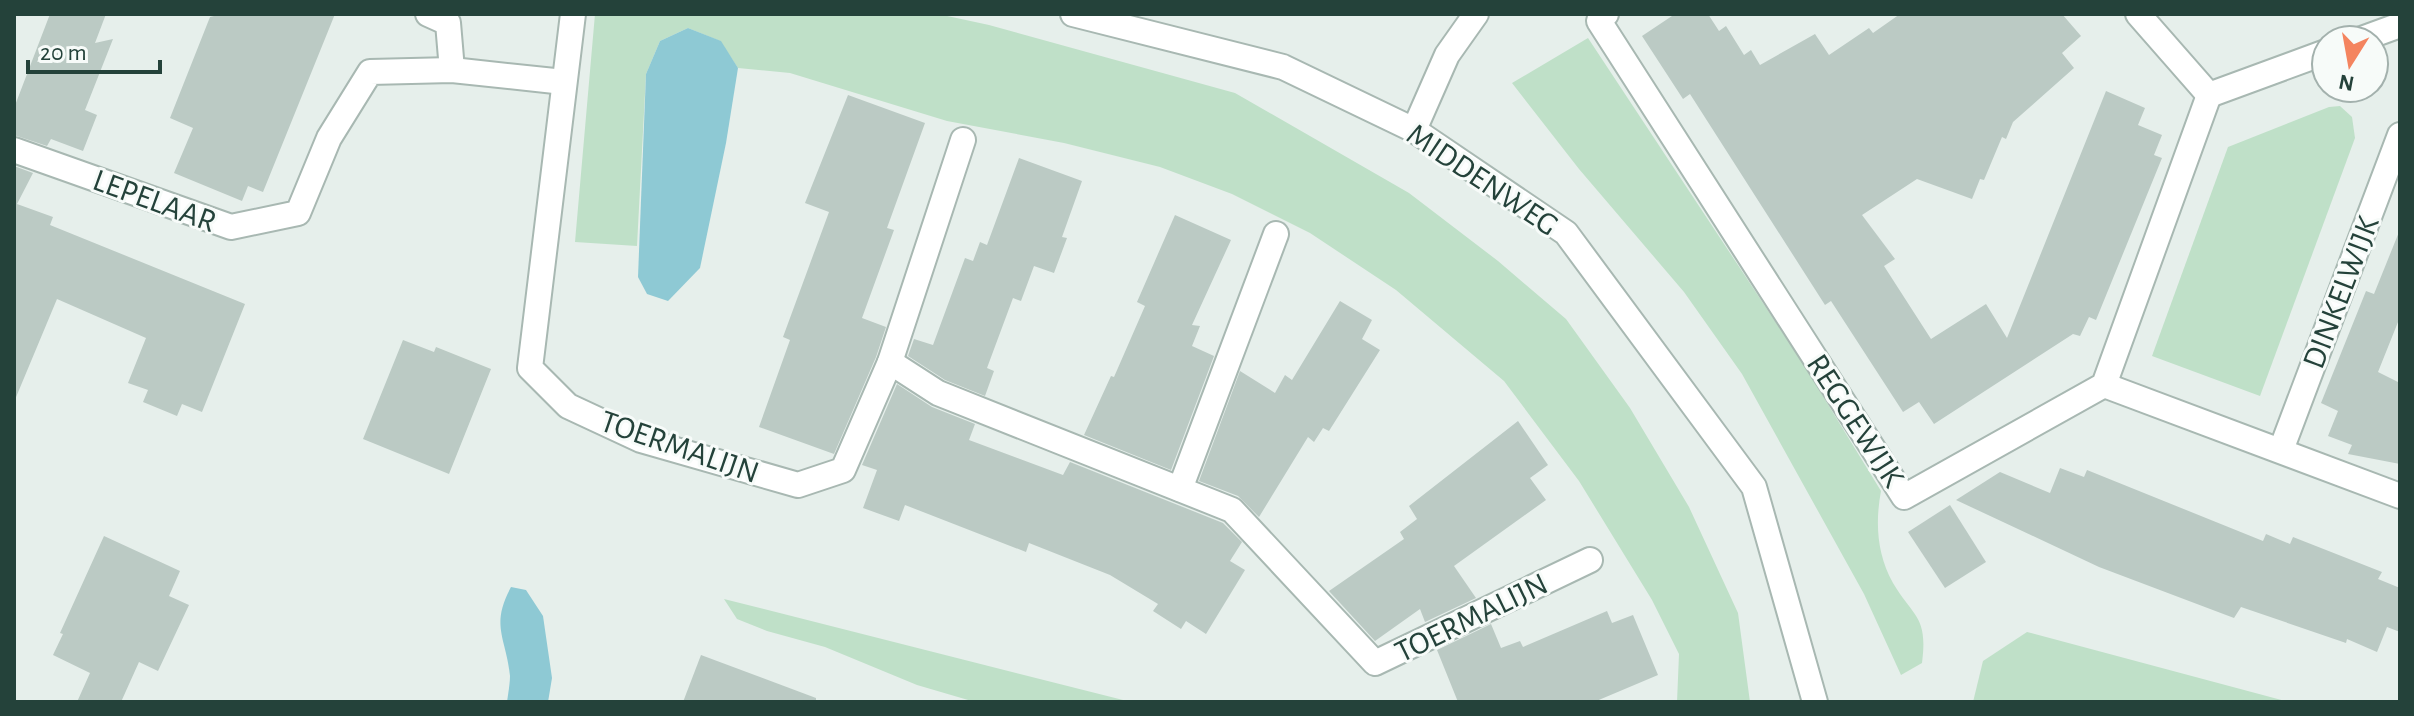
<svg xmlns="http://www.w3.org/2000/svg" width="2414" height="716" font-family="'Alegreya Sans',sans-serif">
  <style>
    .green { fill: #bfe0c8 }
    .water { fill: #8ec9d4 }
    .building { fill: #bbcac4 }
    .lines { fill: none; stroke-linecap: round; stroke-linejoin: round }
    .minor-casing { stroke: #a8b8b2; stroke-width: 28 }
    .tertiary-casing { stroke: #a8b8b2; stroke-width: 28 }
    .minor { stroke: #fff; stroke-width: 24 }
    .tertiary { stroke: #fff; stroke-width: 24 }
    .labels { text-anchor: middle; stroke-width: 6; stroke-linejoin: round; paint-order: stroke }
    .street-label { font-size: 32px; fill: #24423a; stroke: #f7fbf9 }
  </style>
  <rect width="100%" height="100%" fill="#e6efeb"/>
  <g class="green">
    <path d="M 595,14 L 938,14 L 989,25 L 1235,93 L 1409,193 L 1498,261 L 1566,319 L 1630,408 L 1689,507 L 1738,613 L 1750,702 L 1677,702 L 1679,654 L 1652,600 L 1579,481 L 1504,381 L 1396,290 L 1310,233 L 1232,194 L 1160,167 L 1064,143 L 947,121 L 790,73 L 738,68 L 720,41 L 688,28 L 660,41 L 646,74 L 637,246 L 575,242 Z"/>
    <path d="M 1588,38 L 1802,362 L 1881,491 C 1875,523 1877,554 1893,583 C 1914,618 1928,616 1922,663 L 1901,675 L 1864,594 L 1742,374 L 1684,292 L 1579,169 L 1512,83 Z"/>
    <path d="M 2340,106 L 2352,117 L 2355,138 L 2260,396 L 2152,356 L 2228,147 L 2329,107 Z"/>
    <path d="M 724,599 L 1131,702 L 975,702 L 917,685 L 825,647 L 767,631 L 737,619 Z"/>
    <path d="M 2027,632 L 2289,702 L 1973,702 L 1983,661 Z"/>
  </g>
  <g class="water">
    <path d="M 688,28 L 721,41 L 738,68 L 726,143 L 700,268 L 668,301 L 647,294 L 638,277 L 646,74 L 660,41 Z"/>
    <path d="M 511,587 L 526,590 L 543,616 L 552,678 L 548,702 L 507,702 C 508,694 510,684 510,676 C 506,637 490,626 511,587 Z"/>
  </g>
  <g class="building">
    <path d="M 50,14 L 106,14 L 95,43 L 113,39 L 85,110 L 97,115 L 83,151 L 51,139 L 47,146 L 14,135 L 14,108 Z"/>
    <path d="M 222,14 L 335,14 L 263,192 L 248,186 L 242,201 L 174,173 L 193,128 L 170,118 L 210,17 Z"/>
    <path d="M 1675,14 L 1708,14 L 1719,31 L 1726,26 L 1744,55 L 1751,50 L 1760,65 L 1815,34 L 1829,55 L 1869,28 L 1873,33 L 1900,14 L 2062,14 L 2081,36 L 2062,53 L 2074,68 L 2013,122 L 2006,139 L 2002,137 L 1984,180 L 1980,179 L 1972,199 L 1917,179 L 1862,215 L 1895,259 L 1884,266 L 1931,339 L 1986,304 L 2007,338 L 2106,91 L 2145,108 L 2138,125 L 2162,135 L 2154,155 L 2162,158 L 2096,320 L 2089,317 L 2080,336 L 2073,334 L 1934,424 L 1919,402 L 1903,412 L 1831,301 L 1825,305 L 1690,94 L 1683,99 L 1642,36 Z"/>
    <path d="M 848,95 L 925,123 L 887,228 L 894,230 L 862,318 L 886,327 L 876,357 L 834,454 L 759,427 L 790,340 L 783,337 L 829,212 L 805,203 Z"/>
    <path d="M 1019,158 L 1082,181 L 1062,237 L 1067,238 L 1054,273 L 1034,266 L 1021,301 L 1013,298 L 987,368 L 994,371 L 985,396 L 945,380 L 908,356 L 914,339 L 933,345 L 965,258 L 973,261 L 980,242 L 987,245 Z"/>
    <path d="M 14,166 L 33,173 L 17,204 L 53,217 L 50,225 L 245,304 L 202,412 L 182,404 L 177,416 L 143,402 L 148,390 L 128,383 L 146,338 L 57,299 L 14,402 Z"/>
    <path d="M 1175,215 L 1231,240 L 1192,325 L 1200,326 L 1192,346 L 1214,356 L 1171,470 L 1084,435 L 1111,376 L 1114,377 L 1145,306 L 1137,302 Z"/>
    <path d="M 2399,232 L 2400,317 L 2378,372 L 2400,383 L 2400,464 L 2348,454 L 2352,445 L 2328,436 L 2338,411 L 2321,403 L 2366,291 L 2374,294 Z"/>
    <path d="M 1340,301 L 1372,320 L 1362,339 L 1380,350 L 1329,431 L 1323,428 L 1314,442 L 1308,437 L 1259,517 L 1238,496 L 1199,481 L 1240,371 L 1275,393 L 1285,375 L 1292,380 Z"/>
    <path d="M 403,340 L 434,352 L 436,347 L 491,369 L 449,474 L 363,439 Z"/>
    <path d="M 897,384 L 932,407 L 975,424 L 969,440 L 1063,475 L 1070,462 L 1223,523 L 1242,542 L 1230,561 L 1245,570 L 1206,634 L 1186,621 L 1181,629 L 1153,611 L 1158,604 L 1110,575 L 1029,543 L 1026,552 L 905,505 L 899,521 L 863,508 L 877,470 L 862,465 Z"/>
    <path d="M 1518,421 L 1548,465 L 1530,478 L 1546,500 L 1454,566 L 1476,598 L 1425,622 L 1420,609 L 1375,641 L 1329,591 L 1404,539 L 1400,532 L 1417,519 L 1409,506 Z"/>
    <path d="M 2060,468 L 2084,477 L 2087,470 L 2263,541 L 2266,534 L 2290,544 L 2293,537 L 2382,572 L 2378,579 L 2400,588 L 2400,632 L 2387,627 L 2377,652 L 2347,639 L 2346,643 L 2241,607 L 2234,618 L 2099,567 L 1956,500 L 2000,472 L 2050,493 Z"/>
    <path d="M 1950,505 L 1986,562 L 1945,588 L 1908,532 Z"/>
    <path d="M 104,536 L 180,571 L 169,596 L 189,605 L 158,671 L 139,662 L 121,702 L 77,702 L 90,673 L 53,655 L 63,634 L 60,633 Z"/>
    <path d="M 1607,611 L 1612,623 L 1633,615 L 1658,675 L 1594,702 L 1458,702 L 1437,650 L 1491,624 L 1501,648 L 1520,641 L 1523,647 Z"/>
    <path d="M 701,655 L 816,698 L 816,702 L 683,702 Z"/>
  </g>
  <g class="lines">
    <g class="minor-casing">
      <g id="minor">
        <path d="M 428,14 L 448,23 L 452,70"/>
        <path d="M 573,14 L 530,368 L 568,406 L 641,440 L 798,485 L 843,470 L 890,362 L 963,140"/>
        <path d="M 1606,14 L 1599,21 L 1904,497 L 2104,385 L 2209,95"/>
        <path d="M 2138,14 L 2209,95 L 2326,52"/>
        <path d="M 2359,40 L 2400,25"/>
        <path d="M 1414,130 L 1447,55 L 1476,14"/>
        <path d="M 14,150 L 231,227 L 298,213 L 329,138 L 370,72 L 452,70 L 564,82"/>
        <path d="M 890,362 L 938,393 L 1232,510 L 1375,663 L 1590,560"/>
        <path d="M 2104,385 L 2400,496"/>
        <path d="M 2281,450 L 2400,135"/>
        <path d="M 1180,489 L 1276,234"/>
      </g>
    </g>
    <g class="tertiary-casing">
      <path id="tertiary" d="M 1073,14 L 1283,67 L 1414,130 L 1566,233 L 1754,487 L 1815,702"/>
    </g>
    <use href="#minor" class="minor"/>
    <use href="#tertiary" class="tertiary"/>
  </g>
  <g class="labels">
    <g class="street-label">
      <text transform="translate(1483 179) rotate(34)" y="11">MIDDENWEG</text>
      <text transform="translate(155 200) rotate(20)" y="11">LEPELAAR</text>
      <text transform="translate(2340 292) rotate(-69)" y="11">DINKELWIJK</text>
      <text transform="translate(1856 420) rotate(57)" y="11">REGGEWIJK</text>
      <text transform="translate(680 446) rotate(19)" y="11">TOERMALIJN</text>
      <text transform="translate(1471 617) rotate(-26)" y="11">TOERMALIJN</text>
    </g>
  </g>
  <rect width="2414" height="716" fill="none" stroke="#24423a" stroke-width="32"/>
  <g transform="translate(2350 64) rotate(191)"><circle r="38" fill="#f7fbf9" stroke="#a3b1ad" stroke-width="2"/>
  <path d="M0-6L14 30L0 20L-14 30Z" fill="#f4845f"/>
  <text y="-12" font-size="22" font-weight="bold" text-anchor="middle" fill="#24423a">N</text>
  </g>
  <path d="M28 60v12h132v-12" fill="none" stroke="#24423a" stroke-width="4"/>
  <text x="40" y="60" font-size="24" fill="#24423a" stroke="#f7fbf9" stroke-width="6" paint-order="stroke">20 m</text>
</svg>
